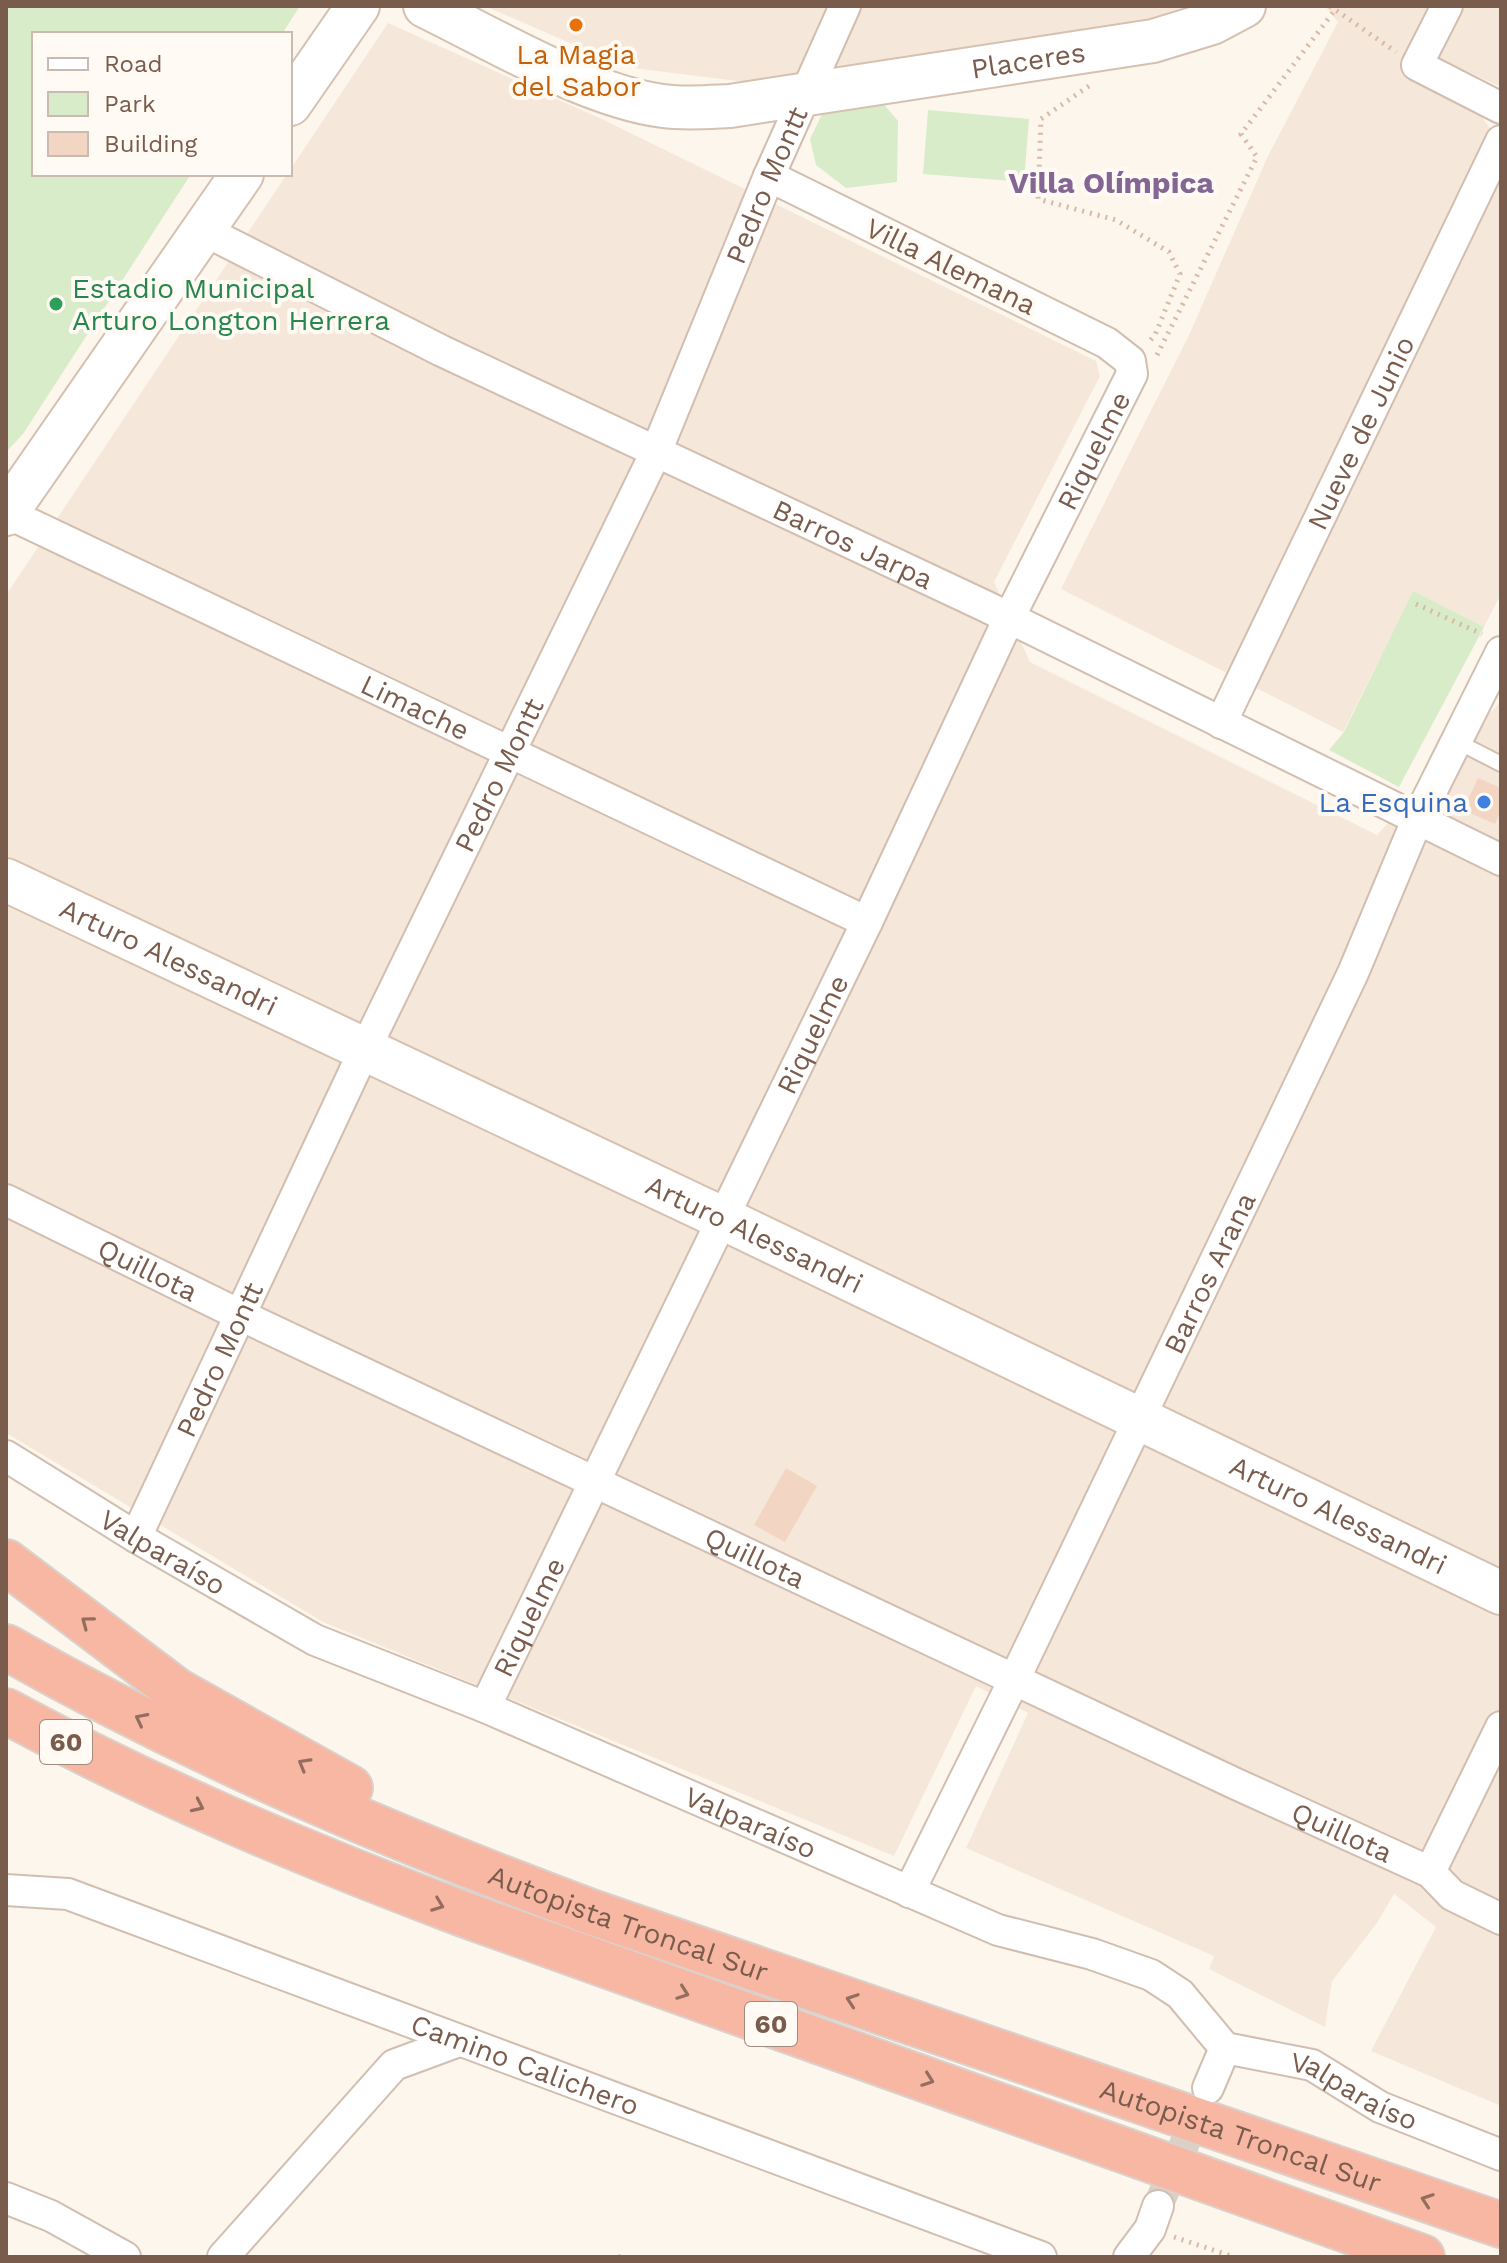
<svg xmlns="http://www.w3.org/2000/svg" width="1507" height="2263" font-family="'Work Sans',sans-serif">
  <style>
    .residential { fill: #f5e8da }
    .green { fill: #d8ecc9 }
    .building { fill: #f3d5c3 }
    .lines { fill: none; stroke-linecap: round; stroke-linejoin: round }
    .minor-tunnel { stroke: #dcd0c4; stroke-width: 30; stroke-dasharray: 30 15; stroke-linecap: butt }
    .service-casing { stroke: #d1beb0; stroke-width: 18 }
    .minor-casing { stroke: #d1beb0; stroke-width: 34 }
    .secondary-casing { stroke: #d6c0b0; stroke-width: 46 }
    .motorway-casing { stroke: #dad1cd; stroke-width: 48 }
    .path { stroke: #d9b8a5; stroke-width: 5; stroke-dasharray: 2 6; stroke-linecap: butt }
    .service { stroke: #fff; stroke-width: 14 }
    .minor { stroke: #fff; stroke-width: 30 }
    .secondary { stroke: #fff; stroke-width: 42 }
    .motorway { stroke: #f7b7a3; stroke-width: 44 }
    .oneway { stroke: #936e5e }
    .food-dot { fill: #e8710a; stroke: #fffaf3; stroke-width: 3 }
    .leisure-dot { fill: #2e9e5b; stroke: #fffaf3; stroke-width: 3 }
    .shop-dot { fill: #3f7fe0; stroke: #fffaf3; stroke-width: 3 }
    .labels { text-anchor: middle; stroke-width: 8; stroke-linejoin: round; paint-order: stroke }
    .shield { fill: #fffaf3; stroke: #a28b7f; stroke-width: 2 }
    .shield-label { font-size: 26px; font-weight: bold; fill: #7a5c4d }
    .food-label { font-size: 28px; fill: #c56008; stroke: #fffaf3 }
    .street-label { font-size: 28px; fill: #7a5c4d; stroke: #fffaf3 }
    .leisure-label { font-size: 28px; fill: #27864d; stroke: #fffaf3; text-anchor: start }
    .shop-label { font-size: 28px; fill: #366cbe; stroke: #fffaf3; text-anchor: end }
    .neighbourhood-label { font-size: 30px; font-weight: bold; fill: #846695; stroke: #fffaf3 }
  </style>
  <rect width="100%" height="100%" fill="#fdf6ec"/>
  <g class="residential">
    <path d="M 485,6 L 1186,6 L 1149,18 L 753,83 L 625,67 Z"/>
    <path d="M 1325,6 L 1501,6 L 1501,87 L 1441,59 L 1501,144 L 1501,594 L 1484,627 L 1413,592 L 1343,732 L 1061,589 L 1189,335 L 1268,156 L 1338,22 Z"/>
    <path d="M 388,23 L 606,121 L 1096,361 L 1100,376 L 994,582 L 1030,662 L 1377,835 L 1501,701 L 1501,2106 L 1371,2051 L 1436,1927 L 1394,1894 L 1377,1923 L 1332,1981 L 1325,2027 L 1209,1969 L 1214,1956 L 966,1848 L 1028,1713 L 976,1686 L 894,1856 L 323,1622 L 6,1433 L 6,595 L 287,174 L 290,174 L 290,170 Z"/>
  </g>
  <g class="green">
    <path d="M 6,6 L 300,6 L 282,34 L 34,34 L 34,174 L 191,174 L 23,434 L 6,452 Z"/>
    <path d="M 881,101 L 898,121 L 897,182 L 846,188 L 816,165 L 810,139 L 824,110 Z"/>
    <path d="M 928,110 L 1029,119 L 1024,182 L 923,174 Z"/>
    <path d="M 1413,591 L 1484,627 L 1399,787 L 1329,750 L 1344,732 Z"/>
  </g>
  <g class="building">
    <path d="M 1478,778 L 1501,788 L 1501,811 L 1495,824 L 1463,810 Z"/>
    <path d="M 786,1468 L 817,1486 L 785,1542 L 754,1525 Z"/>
  </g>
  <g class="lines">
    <path class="minor-tunnel" d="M 1158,2206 L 1201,2105"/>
    <g class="service-casing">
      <path id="service" d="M 1456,741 L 1501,764"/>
    </g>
    <g class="minor-casing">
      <g id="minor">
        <path d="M 1447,6 L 1417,65 L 1501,108"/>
        <path id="s1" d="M 203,230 L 442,351 L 985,606 L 1501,860"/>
        <path id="s2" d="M 7,513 L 867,922"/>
        <path id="s3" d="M 1221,723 L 1501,141"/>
        <path id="s4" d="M 6,1200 L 240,1315 L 1234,1783 L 1430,1872 L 1452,1895 L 1501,1919"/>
        <path id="s5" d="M 6,1456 L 136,1537 L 315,1640 L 485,1707 L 998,1930 L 1092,1954 L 1151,1975 L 1180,1994 L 1225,2048 L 1312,2065 L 1380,2107 L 1501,2155"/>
        <path id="s6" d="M 136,1537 L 355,1070 L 656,452 L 769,176 L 845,6"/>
        <path id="s7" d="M 485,1707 L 867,922 L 1009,618 L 1132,374 L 1130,361 L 1107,343 L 769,176"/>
        <path d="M 1430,1872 L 1501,1727"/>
        <path id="s8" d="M 6,1890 L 68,1894 L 1041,2257"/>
        <path id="s9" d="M 909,1892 L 1015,1678 L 1255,1178 L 1353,973 L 1417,820 L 1501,652"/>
        <path d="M 1208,2088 L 1225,2048"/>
        <path d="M 6,2198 L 51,2216 L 125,2257"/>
        <path d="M 223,2257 L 394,2065 L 459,2041"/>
        <path d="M 1129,2257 L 1150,2229 L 1158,2206"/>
      </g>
    </g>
    <g class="secondary-casing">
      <g id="secondary">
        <path id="s10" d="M 425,6 C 495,40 587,96 663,106 C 685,109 708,107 730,106 L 1153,41 L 1212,23 L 1244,6"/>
        <path d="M 290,104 L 358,6"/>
        <path d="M 6,514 L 242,174"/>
        <path id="s11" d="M 6,880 L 722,1218 L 1501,1593"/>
      </g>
    </g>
    <g class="motorway-casing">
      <g id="motorway">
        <path d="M 6,1562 L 177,1691 L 350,1788"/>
        <path id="s12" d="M 6,1647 C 193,1753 390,1837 591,1912 L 1501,2225"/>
        <path d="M 6,1711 C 153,1791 307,1855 463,1914 L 1422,2257"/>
      </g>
    </g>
    <g class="path">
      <path d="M 1330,6 L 1396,52"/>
      <path d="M 1089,86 L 1041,119 L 1038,199 L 1116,220 L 1169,252 L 1180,274 L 1155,335 L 1148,343"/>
      <path d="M 1157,355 L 1257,157 L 1241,134 L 1335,10"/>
      <path d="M 1416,604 L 1482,634"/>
      <path d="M 1174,2237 L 1234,2257"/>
      <path d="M 619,2257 L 625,2255"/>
    </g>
    <use href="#service" class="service"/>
    <use href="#minor" class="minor"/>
    <use href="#secondary" class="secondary"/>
    <use href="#motorway" class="motorway"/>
  </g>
  <defs><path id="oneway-chevron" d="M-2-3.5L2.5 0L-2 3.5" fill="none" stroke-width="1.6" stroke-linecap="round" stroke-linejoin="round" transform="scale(2)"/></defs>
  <g class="oneway">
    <use href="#oneway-chevron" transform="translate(87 1622) rotate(-143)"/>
    <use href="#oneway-chevron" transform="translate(141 1719) rotate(-153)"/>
    <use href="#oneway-chevron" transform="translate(304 1764) rotate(-150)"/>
    <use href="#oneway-chevron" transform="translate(198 1806) rotate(25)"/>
    <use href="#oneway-chevron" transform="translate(438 1905) rotate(21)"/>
    <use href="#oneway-chevron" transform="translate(683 1993) rotate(20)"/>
    <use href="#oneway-chevron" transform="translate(852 2000) rotate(-161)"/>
    <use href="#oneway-chevron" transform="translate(928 2080) rotate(20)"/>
    <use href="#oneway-chevron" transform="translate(1427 2200) rotate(-161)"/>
  </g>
  <circle class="food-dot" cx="576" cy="25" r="8"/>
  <circle class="leisure-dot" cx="56" cy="304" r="8"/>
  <circle class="shop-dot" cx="1484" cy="802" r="8"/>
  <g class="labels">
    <g class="shield">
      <rect x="40" y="1720" width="52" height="44" rx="6"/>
      <rect x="745" y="2002" width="52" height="44" rx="6"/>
    </g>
    <g class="shield-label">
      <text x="66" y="1751">60</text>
      <text x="771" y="2033">60</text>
    </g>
    <g class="food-label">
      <text x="576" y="64">La Magia<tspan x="576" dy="32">del Sabor</tspan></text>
    </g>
    <g class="street-label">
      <text dy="10" stroke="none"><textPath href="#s10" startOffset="628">Placeres</textPath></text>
      <text dy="10" stroke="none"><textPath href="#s6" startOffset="1492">Pedro Montt</textPath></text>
      <text transform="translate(951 266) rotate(26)" y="10">Villa Alemana</text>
      <text dy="10" stroke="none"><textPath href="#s3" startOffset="322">Nueve de Junio</textPath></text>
      <text dy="10" stroke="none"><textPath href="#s7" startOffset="1396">Riquelme</textPath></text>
      <text dy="10" stroke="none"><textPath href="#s1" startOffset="722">Barros Jarpa</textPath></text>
      <text dy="10" stroke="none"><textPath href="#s2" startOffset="452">Limache</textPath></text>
      <text dy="10" stroke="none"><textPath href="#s6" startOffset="844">Pedro Montt</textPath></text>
      <text dy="10" stroke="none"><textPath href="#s11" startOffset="180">Arturo Alessandri</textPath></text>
      <text dy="10" stroke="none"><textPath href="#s7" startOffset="748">Riquelme</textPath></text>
      <text dy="10" stroke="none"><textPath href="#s11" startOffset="828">Arturo Alessandri</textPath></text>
      <text dy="10" stroke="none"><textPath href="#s4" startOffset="158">Quillota</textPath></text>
      <text dy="10" stroke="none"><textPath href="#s9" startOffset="688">Barros Arana</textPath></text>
      <text dy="10" stroke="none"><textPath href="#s6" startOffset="196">Pedro Montt</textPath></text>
      <text dy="10" stroke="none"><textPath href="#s11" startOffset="1476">Arturo Alessandri</textPath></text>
      <text dy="10" stroke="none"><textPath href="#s5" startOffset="184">Valparaíso</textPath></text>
      <text dy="10" stroke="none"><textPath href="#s4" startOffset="830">Quillota</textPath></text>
      <text dy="10" stroke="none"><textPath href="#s7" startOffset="100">Riquelme</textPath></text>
      <text dy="10" stroke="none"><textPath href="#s5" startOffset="832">Valparaíso</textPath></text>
      <text dy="10" stroke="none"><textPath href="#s4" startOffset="1478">Quillota</textPath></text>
      <text dy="10" stroke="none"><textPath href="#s12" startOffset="682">Autopista Troncal Sur</textPath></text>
      <text dy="10" stroke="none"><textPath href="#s8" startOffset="550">Camino Calichero</textPath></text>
      <text dy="10" stroke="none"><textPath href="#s5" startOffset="1504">Valparaíso</textPath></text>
      <text dy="10" stroke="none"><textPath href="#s12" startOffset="1330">Autopista Troncal Sur</textPath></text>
    </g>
    <g class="leisure-label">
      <text x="72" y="298">Estadio Municipal<tspan x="72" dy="32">Arturo Longton Herrera</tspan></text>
    </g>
    <g class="shop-label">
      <text x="1468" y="812">La Esquina</text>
    </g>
    <g class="neighbourhood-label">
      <text x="1111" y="193">Villa Olímpica</text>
    </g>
  </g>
  <rect width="1507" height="2263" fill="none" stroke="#7a5c4d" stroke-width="16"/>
  <rect x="32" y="32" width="260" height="144" fill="#fffaf3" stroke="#cabbb1" stroke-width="2"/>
  <rect x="48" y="58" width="40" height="12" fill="#ffffff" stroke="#cabbb1" stroke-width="2"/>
  <text x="104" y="72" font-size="24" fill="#7a5c4d">Road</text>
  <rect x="48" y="92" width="40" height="24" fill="#d8ecc9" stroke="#cabbb1" stroke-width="2"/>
  <text x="104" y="112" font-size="24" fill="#7a5c4d">Park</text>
  <rect x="48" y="132" width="40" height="24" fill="#f3d5c3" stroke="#cabbb1" stroke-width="2"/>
  <text x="104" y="152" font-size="24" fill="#7a5c4d">Building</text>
</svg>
